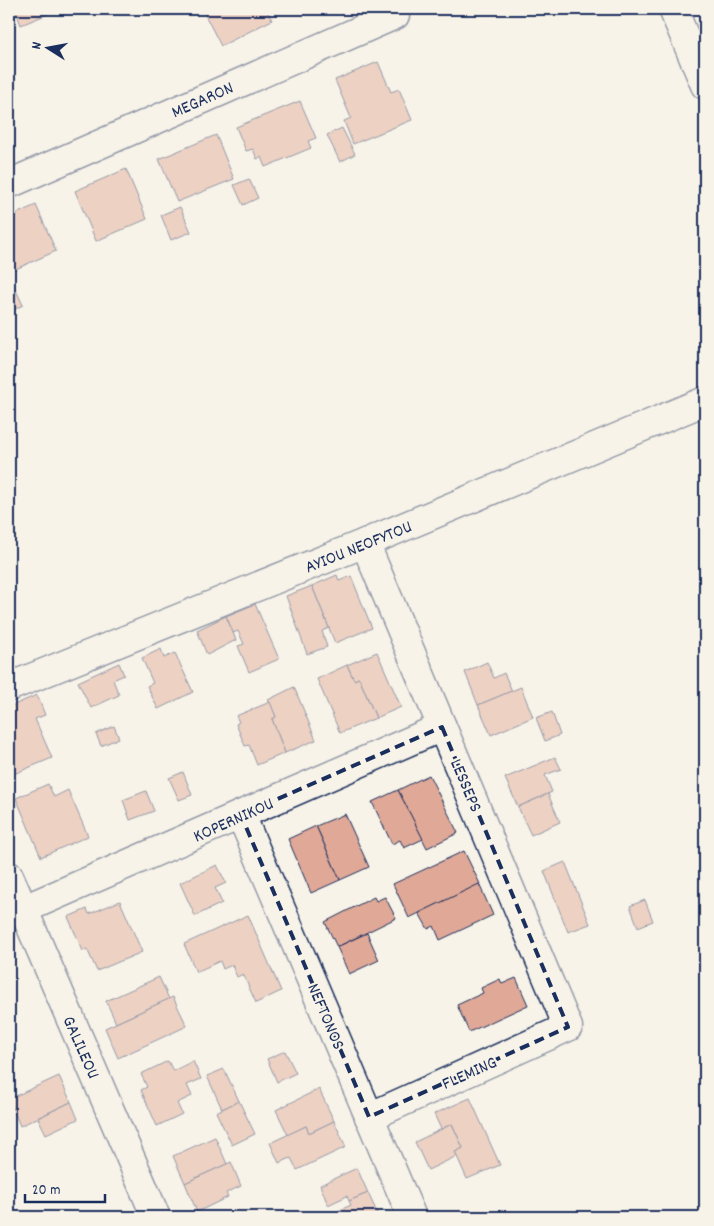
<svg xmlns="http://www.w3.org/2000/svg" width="714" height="1226" font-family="Dekko,sans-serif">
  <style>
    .building { fill: #e0a897; stroke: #1b2f5e }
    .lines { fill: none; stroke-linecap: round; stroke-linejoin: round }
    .minor-casing { stroke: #1b2f5e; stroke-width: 31 }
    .minor { stroke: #f7f3e8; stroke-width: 28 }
    .marked { fill: none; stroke: #1b2f5e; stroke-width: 4; stroke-dasharray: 10 6; stroke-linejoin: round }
    .labels { text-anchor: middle; stroke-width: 4.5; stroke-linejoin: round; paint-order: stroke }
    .street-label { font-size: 18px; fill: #1b2f5e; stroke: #f7f3e8 }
  </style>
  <rect width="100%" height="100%" fill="#f7f3e8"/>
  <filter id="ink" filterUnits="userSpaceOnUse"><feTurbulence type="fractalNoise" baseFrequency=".02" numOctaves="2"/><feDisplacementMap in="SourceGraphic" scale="10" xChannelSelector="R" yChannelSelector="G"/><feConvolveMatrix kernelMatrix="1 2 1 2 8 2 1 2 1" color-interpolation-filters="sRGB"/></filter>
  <g filter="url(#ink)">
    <g class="building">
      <path d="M 15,9 L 46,9 L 48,14 L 21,25 Z"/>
      <path d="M 46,9 L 62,9 L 48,14 Z"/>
      <path d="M 202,9 L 266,9 L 272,20 L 221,46 Z"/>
      <path d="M 378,62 L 391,92 L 399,89 L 412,120 L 353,144 L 344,121 L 351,118 L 335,80 Z"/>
      <path d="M 300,101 L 316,138 L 308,141 L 311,148 L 265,167 L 261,157 L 257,159 L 253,149 L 246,151 L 236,127 Z"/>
      <path d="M 342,128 L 355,154 L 340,162 L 327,135 Z"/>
      <path d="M 216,135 L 234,179 L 177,202 L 159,159 Z"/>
      <path d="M 126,169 L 147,219 L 96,241 L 75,191 Z"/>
      <path d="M 249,179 L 258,198 L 243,205 L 234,185 Z"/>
      <path d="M 36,205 L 56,251 L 9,272 L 9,217 Z"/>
      <path d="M 180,207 L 191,232 L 171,240 L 161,215 Z"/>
      <path d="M 14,286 L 23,305 L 9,312 L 9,288 Z"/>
      <path d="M 337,575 L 339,581 L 351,576 L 372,628 L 335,643 L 312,586 Z"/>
      <path d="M 312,586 L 329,628 L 322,631 L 327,647 L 307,654 L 286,596 Z"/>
      <path d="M 255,604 L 279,659 L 249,672 L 238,646 L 244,644 L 238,631 L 233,633 L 226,616 Z"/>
      <path d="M 226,616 L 236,640 L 207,655 L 197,630 Z"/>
      <path d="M 161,649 L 164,658 L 175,653 L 193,692 L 158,709 L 147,686 L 153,683 L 142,658 Z"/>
      <path d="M 377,652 L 401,707 L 376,718 L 359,678 L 354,680 L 347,665 Z"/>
      <path d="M 487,662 L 494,678 L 504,673 L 512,691 L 478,705 L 465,672 Z"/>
      <path d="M 119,663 L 124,675 L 113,680 L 119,695 L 91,708 L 78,682 Z"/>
      <path d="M 347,665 L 354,680 L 359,678 L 376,718 L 340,733 L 317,679 Z"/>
      <path d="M 294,687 L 316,740 L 285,753 L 272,719 L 276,717 L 268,700 Z"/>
      <path d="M 521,687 L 533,717 L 491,735 L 478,705 Z"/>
      <path d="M 37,695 L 45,715 L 35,719 L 52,758 L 9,776 L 9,707 Z"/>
      <path d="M 270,702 L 276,717 L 272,719 L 285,753 L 257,765 L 249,745 L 245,746 L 236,724 L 239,722 L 236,716 Z"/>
      <path d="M 552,712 L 560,735 L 545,741 L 536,718 Z"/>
      <path d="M 114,726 L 119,738 L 101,746 L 96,734 Z"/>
      <path d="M 555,757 L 561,769 L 545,775 L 552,792 L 518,807 L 505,778 Z"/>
      <path d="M 183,772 L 192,795 L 179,800 L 169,778 Z"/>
      <path d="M 429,775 L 458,833 L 427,848 L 398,790 Z"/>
      <path d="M 48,784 L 54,797 L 68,790 L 88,836 L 41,857 L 16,798 Z"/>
      <path d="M 398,790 L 423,839 L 404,848 L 400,840 L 392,844 L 372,802 Z"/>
      <path d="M 146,791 L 154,811 L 130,820 L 123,800 Z"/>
      <path d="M 548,794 L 560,822 L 531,835 L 518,807 Z"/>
      <path d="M 345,814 L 369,867 L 340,880 L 316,826 Z"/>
      <path d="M 316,826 L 340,880 L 311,893 L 288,839 Z"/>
      <path d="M 464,851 L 480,884 L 409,918 L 393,884 Z"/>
      <path d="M 565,862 L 590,924 L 568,932 L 544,871 Z"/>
      <path d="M 217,865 L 226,883 L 215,888 L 222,903 L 195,916 L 180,883 Z"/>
      <path d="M 479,884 L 493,915 L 440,940 L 434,926 L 428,929 L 419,913 Z"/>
      <path d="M 374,897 L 376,901 L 385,897 L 396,918 L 337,947 L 325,922 Z"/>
      <path d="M 645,900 L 653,921 L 638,927 L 630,906 Z"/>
      <path d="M 120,901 L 142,952 L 97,971 L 87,949 L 83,951 L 68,917 L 87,909 L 89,914 Z"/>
      <path d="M 248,915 L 281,991 L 256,1003 L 243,974 L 237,977 L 232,965 L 223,969 L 220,961 L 196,972 L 184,944 Z"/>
      <path d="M 367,933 L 379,960 L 349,974 L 337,947 Z"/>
      <path d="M 159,977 L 169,999 L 116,1023 L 106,1001 Z"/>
      <path d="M 516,978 L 528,1005 L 469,1032 L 457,1005 L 483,993 L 481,988 L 500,979 L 502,984 Z"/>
      <path d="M 173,997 L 187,1026 L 118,1058 L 105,1028 Z"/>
      <path d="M 285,1051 L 296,1073 L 277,1082 L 267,1059 Z"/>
      <path d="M 168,1061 L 173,1071 L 193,1061 L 201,1079 L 187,1085 L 192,1096 L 177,1103 L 182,1114 L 157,1126 L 141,1090 L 147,1087 L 141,1074 Z"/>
      <path d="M 224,1069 L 239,1101 L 222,1109 L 207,1076 Z"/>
      <path d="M 59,1076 L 71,1102 L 20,1126 L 9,1099 Z"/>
      <path d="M 319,1089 L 334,1121 L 309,1133 L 306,1126 L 288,1135 L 276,1110 Z"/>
      <path d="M 470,1098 L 500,1165 L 467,1179 L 455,1152 L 463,1148 L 452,1124 L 441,1129 L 434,1114 Z"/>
      <path d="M 239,1101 L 255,1134 L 232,1145 L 216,1112 Z"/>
      <path d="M 71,1102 L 78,1119 L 46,1134 L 38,1118 Z"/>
      <path d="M 334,1121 L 346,1147 L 297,1170 L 291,1158 L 279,1163 L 270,1143 L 306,1126 L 309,1133 Z"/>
      <path d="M 452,1124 L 463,1148 L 455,1152 L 457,1156 L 428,1170 L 415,1142 Z"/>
      <path d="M 215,1137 L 227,1164 L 185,1183 L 173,1156 Z"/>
      <path d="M 231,1162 L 241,1186 L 226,1193 L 228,1197 L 197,1212 L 185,1183 Z"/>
      <path d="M 357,1168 L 368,1193 L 349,1201 L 347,1196 L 328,1205 L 320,1185 Z"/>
      <path d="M 368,1193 L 379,1217 L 325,1217 L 351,1205 L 349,1201 Z"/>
    </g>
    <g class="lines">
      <g class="minor-casing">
        <g id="minor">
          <path d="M 673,9 L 705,85"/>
          <path d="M 9,184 L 395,15 L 392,9"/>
          <path d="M 365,543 L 568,1027 L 369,1117"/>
          <path d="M 9,687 L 365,543 L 705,401"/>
          <path d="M 241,815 L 412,1217"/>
          <path d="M 9,876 L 156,1217"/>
          <path d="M 22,910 L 442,727"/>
        </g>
      </g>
      <use href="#minor" class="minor"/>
    </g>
  </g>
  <path d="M0 0H714V1226H0ZM 442,727 L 568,1027 L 369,1117 L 241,815 Z" fill="#f7f3e8" fill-opacity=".55" fill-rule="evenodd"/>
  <path class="marked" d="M 442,727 L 568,1027 L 369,1117 L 241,815 Z"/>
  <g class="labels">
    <g class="street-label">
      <text transform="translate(202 99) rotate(-24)" y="6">MEGARON</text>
      <text transform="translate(358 546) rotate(-22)" y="6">AYIOU NEOFYTOU</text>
      <text transform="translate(467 785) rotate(67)" y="6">LESSEPS</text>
      <text transform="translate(233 819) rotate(-24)" y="6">KOPERNIKOU</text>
      <text transform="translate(327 1016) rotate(67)" y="6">NEFTONOS</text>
      <text transform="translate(82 1047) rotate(66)" y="6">GALILEOU</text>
      <text transform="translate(469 1072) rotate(-24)" y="6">FLEMING</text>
    </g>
  </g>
  <rect width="714" height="1226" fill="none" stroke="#f7f3e8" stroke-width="30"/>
  <rect x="15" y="15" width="684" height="1196" fill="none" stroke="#1b2f5e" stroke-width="2" filter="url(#ink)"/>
  <g transform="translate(48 48) rotate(281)" stroke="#f7f3e8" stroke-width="4" paint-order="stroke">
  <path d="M0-4L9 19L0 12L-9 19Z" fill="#1b2f5e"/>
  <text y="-8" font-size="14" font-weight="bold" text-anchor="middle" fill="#1b2f5e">N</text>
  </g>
  <path d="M25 1194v8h80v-8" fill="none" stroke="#1b2f5e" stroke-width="2.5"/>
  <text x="32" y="1194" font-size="15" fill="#1b2f5e" stroke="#f7f3e8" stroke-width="4" paint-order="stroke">20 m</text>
</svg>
